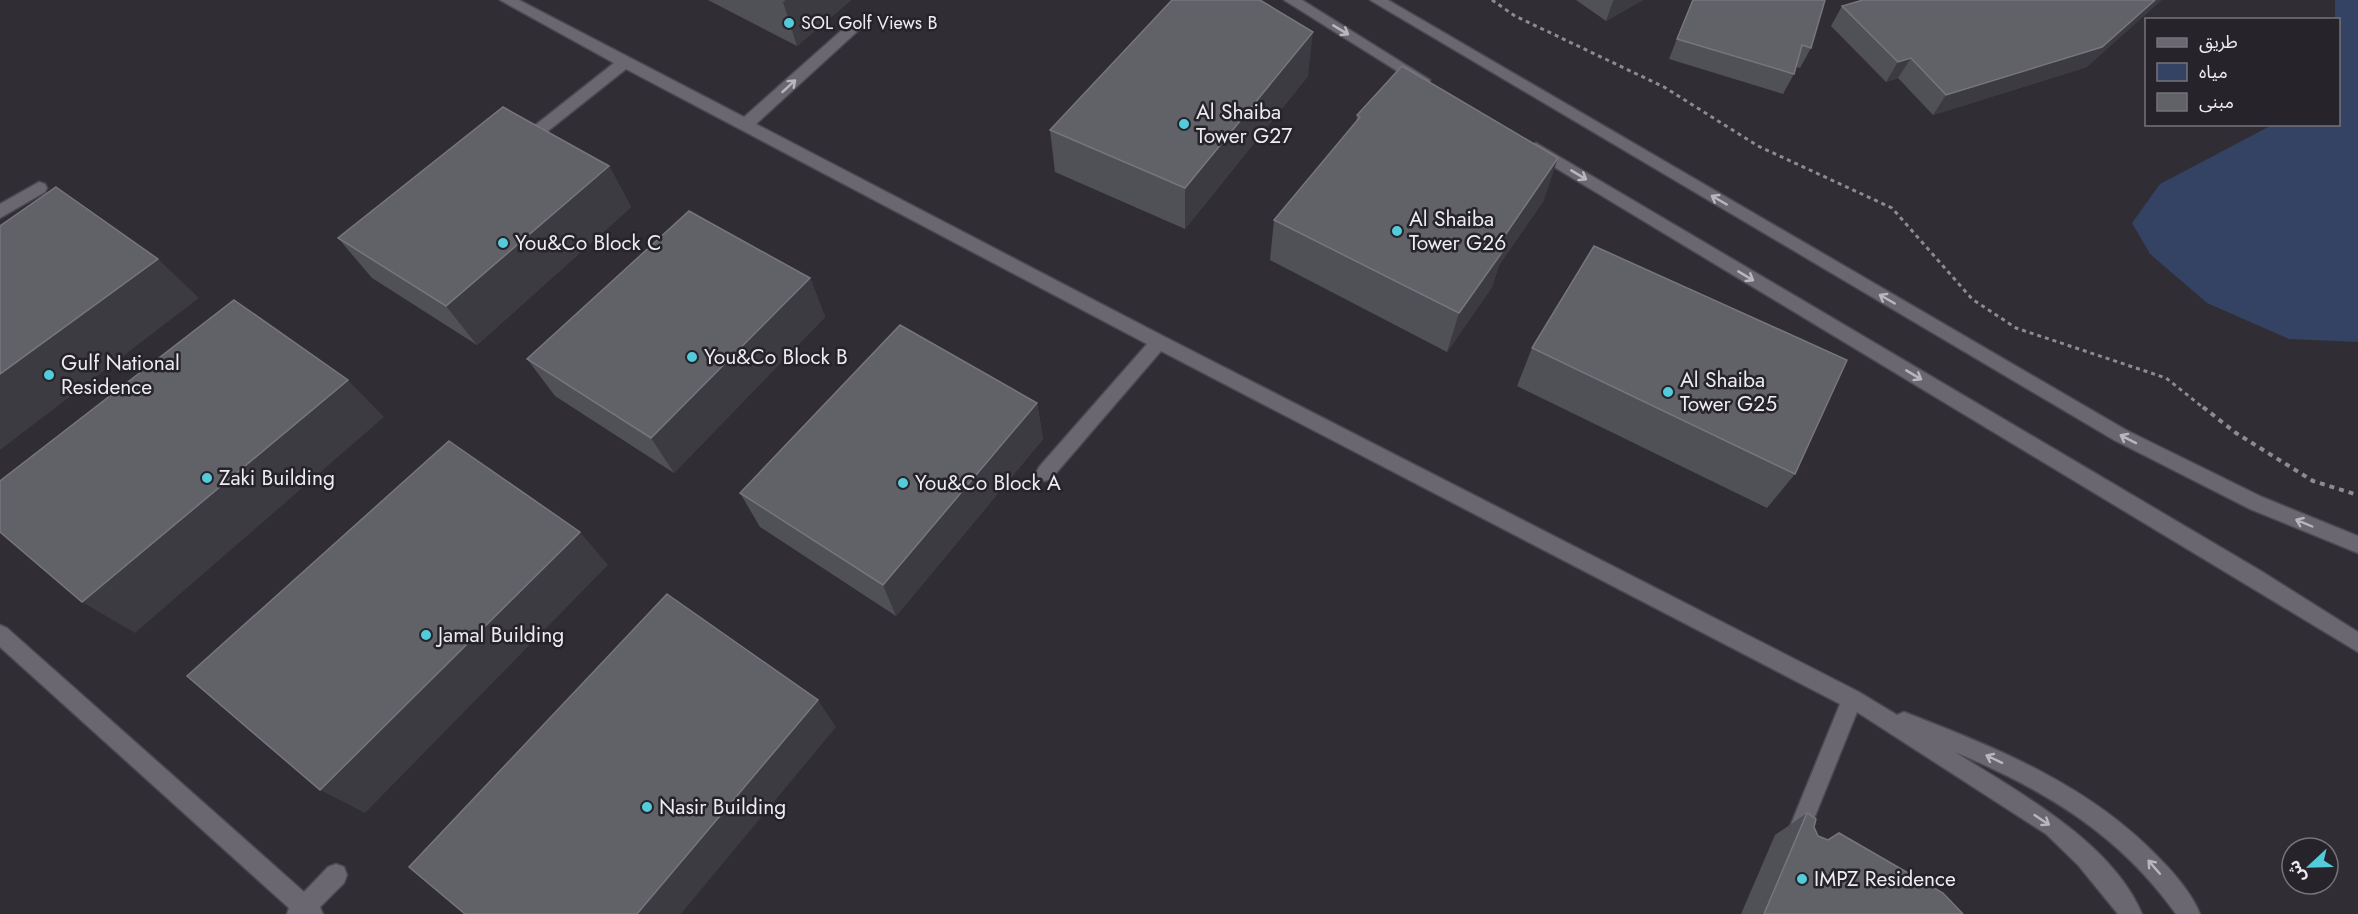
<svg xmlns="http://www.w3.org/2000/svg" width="2358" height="914" font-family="Jost,'Noto Sans Arabic',sans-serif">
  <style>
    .water { fill: #344363 }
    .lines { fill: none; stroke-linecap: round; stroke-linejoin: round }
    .minor-casing { stroke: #4b494f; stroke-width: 3 }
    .path-far1 { stroke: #8d8b91; stroke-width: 3; stroke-dasharray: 4 4; stroke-linecap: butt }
    .path { stroke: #8d8b91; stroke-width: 4; stroke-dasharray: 5 5; stroke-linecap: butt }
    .minor { fill: #6b6770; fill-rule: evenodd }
    .wall { fill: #505057 }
    .shaded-wall { fill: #3c3b42 }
    .building { fill: #616168; stroke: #77767d; stroke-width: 1.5 }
    .oneway { stroke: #b9b7bd }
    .poi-dot { fill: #53cbdb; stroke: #26232a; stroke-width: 2 }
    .labels { text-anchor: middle; stroke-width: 5; stroke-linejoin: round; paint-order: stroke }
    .far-poi-label { font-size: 18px; fill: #edecf0; stroke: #26232a; text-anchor: start }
    .poi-label { font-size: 21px; fill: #edecf0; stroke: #26232a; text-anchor: start }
  </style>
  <rect width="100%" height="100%" fill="#302d34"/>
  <path class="water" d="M 2335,0 L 2358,0 L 2358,342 L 2289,339 L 2207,303 L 2150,254 L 2132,223 L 2160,184 L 2272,125 L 2338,124 L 2338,20 L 2335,19 Z"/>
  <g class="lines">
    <g class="minor-casing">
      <g id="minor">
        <path d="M 500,0 L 519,0 L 744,117 L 851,22 L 861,22 L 863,25 L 861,28 L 756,124 L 1165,337 L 1859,692 L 1897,715 L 1904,712 C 1997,748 2090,785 2160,859 C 2175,874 2192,894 2200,914 L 2176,914 C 2119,834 2045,790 1955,752 C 2018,792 2112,842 2142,914 L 2118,914 L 2078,865 L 2046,834 L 1857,712 L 1805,841 L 1798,845 L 1791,841 L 1787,834 L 1840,704 L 1161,351 L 1051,479 L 1045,481 L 1039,479 L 1036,473 L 1039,467 L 1147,344 L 626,69 L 529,146 L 519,146 L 516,142 L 519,138 L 614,63 Z"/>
        <path d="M 1284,0 L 1302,0 L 1430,80 L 1428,84 L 1418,84 Z"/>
        <path d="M 1370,0 L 1388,0 L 2126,430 L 2262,497 L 2358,536 L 2358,553 L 2250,509 L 2114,440 Z"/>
        <path d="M 1536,143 L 2261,571 L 2358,632 L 2358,652 L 1531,153 L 1528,149 Z"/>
        <path d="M 39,182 L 45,184 L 47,188 L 45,192 L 0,218 L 0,204 Z"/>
        <path d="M 0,625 L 7,628 L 304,892 L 328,867 L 336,864 L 344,867 L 347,875 L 344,883 L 320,907 L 323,914 L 287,914 L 289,908 L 0,647 Z"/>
      </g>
    </g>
    <path class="path-far1" d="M 1492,0 L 1515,16 L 1664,87 L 1758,146 L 1892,208 L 1972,299 L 2016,328 L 2166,378 L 2205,409"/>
    <path class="path" d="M 2203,407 L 2236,433 L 2313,481 L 2358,495"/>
    <use href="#minor" class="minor"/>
  </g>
  <g class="wall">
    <path d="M 708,0 L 851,0 L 797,46 Z"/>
    <path d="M 1576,0 L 1643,0 L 1606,21 Z"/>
    <path d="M 1692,0 L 1811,48 L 1800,68 L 1796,67 L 1794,74 L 1783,94 L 1669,59 Z"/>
    <path d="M 1842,6 L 2087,67 L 1933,115 L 1898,78 L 1886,82 L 1831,26 Z"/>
    <path d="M 1308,76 L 1185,229 L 1055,172 L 1050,130 Z"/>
    <path d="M 1357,115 L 1544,200 L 1499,265 L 1492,287 L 1447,352 L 1270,260 L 1274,220 L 1356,122 Z"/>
    <path d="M 609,166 L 631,207 L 477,345 L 372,278 L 338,238 Z"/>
    <path d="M 810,278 L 825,317 L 674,473 L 555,396 L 527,359 Z"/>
    <path d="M 1532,348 L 1795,474 L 1767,508 L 1517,386 Z"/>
    <path d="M 1037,403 L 1043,439 L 896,616 L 760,527 L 740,493 Z"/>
    <path d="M 1807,813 L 1818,836 L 1963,914 L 1741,914 L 1775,835 Z"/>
  </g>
  <g class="shaded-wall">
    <path d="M 786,0 L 851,0 L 797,46 L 783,2 Z"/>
    <path d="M 1614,0 L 1643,0 L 1606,21 L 1613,1 Z"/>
    <path d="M 2155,0 L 2162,0 L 2087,67 L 1933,115 L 1946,95 Z"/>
    <path d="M 1313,32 L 1308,76 L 1185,229 L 1185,188 Z"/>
    <path d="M 1911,58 L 1898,78 L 1886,82 L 1898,62 Z"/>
    <path d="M 1558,158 L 1544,200 L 1499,265 L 1492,287 L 1447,352 L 1459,313 L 1499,244 Z"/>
    <path d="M 609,166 L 631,207 L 477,345 L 446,306 Z"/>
    <path d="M 158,259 L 199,298 L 0,450 L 0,374 Z"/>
    <path d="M 810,278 L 825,317 L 674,473 L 651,438 Z"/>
    <path d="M 348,380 L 384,417 L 135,633 L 82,602 Z"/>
    <path d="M 1037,403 L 1043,439 L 896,616 L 883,585 Z"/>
    <path d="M 580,532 L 608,565 L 365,813 L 320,790 Z"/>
    <path d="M 818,700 L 836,727 L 681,914 L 637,914 Z"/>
  </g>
  <g class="building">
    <path d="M 1172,0 L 1260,0 L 1313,32 L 1185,188 L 1050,130 Z"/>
    <path d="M 1693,0 L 1825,0 L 1811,48 L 1802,45 L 1794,74 L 1677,39 Z"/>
    <path d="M 1863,0 L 2155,0 L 2102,47 L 1946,95 L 1911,58 L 1898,62 L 1842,6 Z"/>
    <path d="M 1402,66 L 1558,158 L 1499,244 L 1505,248 L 1459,313 L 1274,220 L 1360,117 L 1357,115 Z"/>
    <path d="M 503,107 L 609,166 L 446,306 L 338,238 Z"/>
    <path d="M 56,187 L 158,259 L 0,374 L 0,226 Z"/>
    <path d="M 689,211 L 810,278 L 651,438 L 527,359 Z"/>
    <path d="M 1594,246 L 1847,360 L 1795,474 L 1532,348 Z"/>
    <path d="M 234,300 L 348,380 L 82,602 L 0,532 L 0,481 Z"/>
    <path d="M 900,325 L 1037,403 L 883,585 L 740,493 Z"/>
    <path d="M 449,441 L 580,532 L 320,790 L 187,676 Z"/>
    <path d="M 667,594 L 818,700 L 637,914 L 465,914 L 409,867 Z"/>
    <path d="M 1807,813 L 1816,819 L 1814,827 L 1818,836 L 1828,840 L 1839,833 L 1943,893 L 1963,914 L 1764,914 Z"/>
  </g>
  <defs><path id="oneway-shaft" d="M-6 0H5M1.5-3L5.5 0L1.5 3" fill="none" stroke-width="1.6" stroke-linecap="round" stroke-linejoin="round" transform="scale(1.5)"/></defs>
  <g class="oneway">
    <use href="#oneway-shaft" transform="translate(1341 30) rotate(31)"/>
    <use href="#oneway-shaft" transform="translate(789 86) rotate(-42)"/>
    <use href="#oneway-shaft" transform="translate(1579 175) rotate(31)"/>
    <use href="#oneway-shaft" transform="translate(1719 200) rotate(-150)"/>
    <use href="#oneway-shaft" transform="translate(1746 276) rotate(31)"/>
    <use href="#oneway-shaft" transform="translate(1887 299) rotate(-150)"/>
    <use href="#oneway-shaft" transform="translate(1914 375) rotate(31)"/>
    <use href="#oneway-shaft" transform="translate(2128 439) rotate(-153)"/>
    <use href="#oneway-shaft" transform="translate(2304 523) rotate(-157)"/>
    <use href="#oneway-shaft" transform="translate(1994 759) rotate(-154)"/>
    <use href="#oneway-shaft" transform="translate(2042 820) rotate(34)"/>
    <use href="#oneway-shaft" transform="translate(2154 867) rotate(-131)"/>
  </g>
  <g class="poi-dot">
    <circle cx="789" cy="23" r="6"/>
    <circle cx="1184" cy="124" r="6"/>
    <circle cx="1397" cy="231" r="6"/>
    <circle cx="503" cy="243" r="6"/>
    <circle cx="692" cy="357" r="6"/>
    <circle cx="49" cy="375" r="6"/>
    <circle cx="1668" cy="392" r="6"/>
    <circle cx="207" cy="478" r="6"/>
    <circle cx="903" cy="483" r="6"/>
    <circle cx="426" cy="635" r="6"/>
    <circle cx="647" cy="807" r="6"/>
    <circle cx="1802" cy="879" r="6"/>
  </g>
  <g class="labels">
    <g class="far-poi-label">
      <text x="801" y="29">SOL Golf Views B</text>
    </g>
    <g class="poi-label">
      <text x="1196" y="119">Al Shaiba<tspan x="1196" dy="24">Tower G27</tspan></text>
      <text x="1409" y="226">Al Shaiba<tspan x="1409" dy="24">Tower G26</tspan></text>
      <text x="515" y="250">You&amp;Co Block C</text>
      <text x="704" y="364">You&amp;Co Block B</text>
      <text x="61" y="370">Gulf National<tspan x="61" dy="24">Residence</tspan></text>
      <text x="1680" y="387">Al Shaiba<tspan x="1680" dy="24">Tower G25</tspan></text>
      <text x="219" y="485">Zaki Building</text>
      <text x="915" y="490">You&amp;Co Block A</text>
      <text x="438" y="642">Jamal Building</text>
      <text x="659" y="814">Nasir Building</text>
      <text x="1814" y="886">IMPZ Residence</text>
    </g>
  </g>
  <rect x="2145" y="18" width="195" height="108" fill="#26232a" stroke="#767379" stroke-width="1.5"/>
  <rect x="2157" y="38" width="30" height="9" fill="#6b6770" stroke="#767379" stroke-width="1.5"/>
  <text x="2199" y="48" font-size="18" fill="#edecf0">طريق</text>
  <rect x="2157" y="63" width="30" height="18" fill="#344363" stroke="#767379" stroke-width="1.5"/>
  <text x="2199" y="78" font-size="18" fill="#edecf0">مياه</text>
  <rect x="2157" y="93" width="30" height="18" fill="#616168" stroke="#767379" stroke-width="1.5"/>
  <text x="2199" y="108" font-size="18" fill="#edecf0">مبنى</text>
  <g transform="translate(2310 866) rotate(248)"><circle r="28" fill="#26232a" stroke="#767379" stroke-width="1.5"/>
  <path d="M0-4.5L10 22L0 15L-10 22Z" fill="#53cbdb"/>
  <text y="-9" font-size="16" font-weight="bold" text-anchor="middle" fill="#edecf0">ش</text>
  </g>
</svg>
